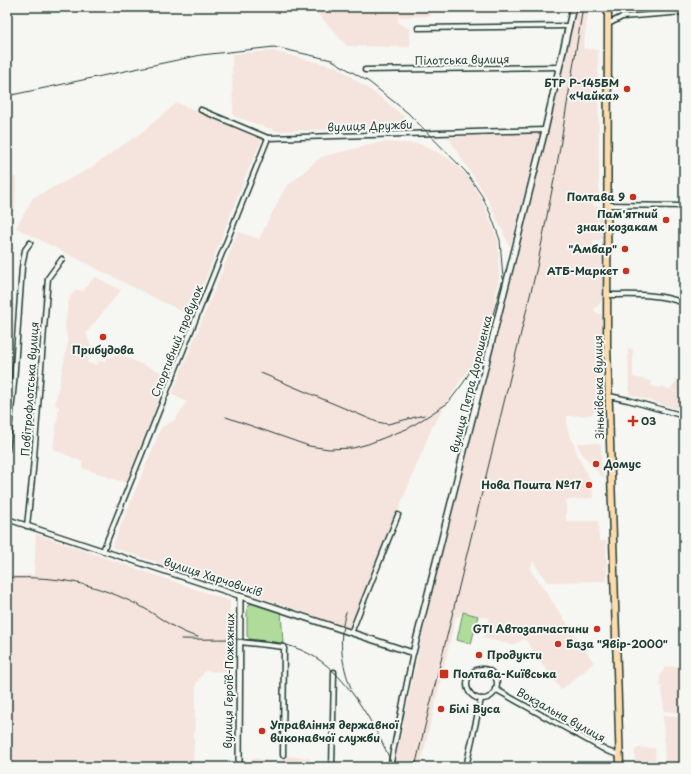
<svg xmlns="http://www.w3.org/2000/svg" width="691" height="774" font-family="'Playpen Sans',sans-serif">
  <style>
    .built { fill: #f5e3dd }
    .green { fill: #afdc9b; stroke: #678c68 }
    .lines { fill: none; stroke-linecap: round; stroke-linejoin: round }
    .minor-casing { stroke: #1f3d34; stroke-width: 7 }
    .tertiary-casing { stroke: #1f3d34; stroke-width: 8 }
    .primary-casing { stroke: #1f3d34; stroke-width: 9 }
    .minor { stroke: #f6f6f2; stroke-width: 4 }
    .tertiary { stroke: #f6f6f2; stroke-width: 5 }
    .primary { stroke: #fedbac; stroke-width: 6 }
    .rail { stroke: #1f3d34; stroke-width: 1 }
    .poi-dot { fill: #c8321e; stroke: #f6f6f2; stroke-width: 1.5 }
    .labels { text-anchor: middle; stroke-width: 4; stroke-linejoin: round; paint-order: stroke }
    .street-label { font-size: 11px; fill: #1f3d34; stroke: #f6f6f2 }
    .poi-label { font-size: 11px; font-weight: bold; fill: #1f3d34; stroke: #f6f6f2; text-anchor: end }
  </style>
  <rect width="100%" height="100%" fill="#f6f6f2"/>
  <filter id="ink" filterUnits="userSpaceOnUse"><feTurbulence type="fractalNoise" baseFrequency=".025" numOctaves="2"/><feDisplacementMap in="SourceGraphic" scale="8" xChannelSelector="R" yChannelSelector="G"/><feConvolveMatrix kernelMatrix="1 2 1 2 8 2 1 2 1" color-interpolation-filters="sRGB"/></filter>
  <g filter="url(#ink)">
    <g class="built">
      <path d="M 312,7 L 430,7 L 431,16 L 398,17 L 398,23 L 410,29 L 410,47 L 347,46 Z"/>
      <path d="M 576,7 L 589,7 L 583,49 L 598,50 L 599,198 L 597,202 L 593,203 L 593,206 L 599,206 L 602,209 L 602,236 L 600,240 L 593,240 L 593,245 L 601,248 L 602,298 L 601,302 L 594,309 L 595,312 L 602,315 L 602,399 L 601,404 L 597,406 L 597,410 L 590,415 L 567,416 L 567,428 L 580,461 L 592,483 L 593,498 L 566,500 L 566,521 L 598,521 L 599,541 L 606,541 L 607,581 L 547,582 L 533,561 L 530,569 L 594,663 L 561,690 L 525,639 L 512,645 L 483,638 L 489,618 L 461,612 L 459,616 L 456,616 L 420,767 L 394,767 L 429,604 L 510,284 Z"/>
      <path d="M 272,51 L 337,67 L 383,99 L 416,127 L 277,131 L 233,116 L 232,54 Z"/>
      <path d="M 177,103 L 263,137 L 248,170 L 191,316 L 16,228 L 33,198 L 89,169 L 142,132 Z"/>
      <path d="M 541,133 L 510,247 L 486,196 L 448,137 Z"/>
      <path d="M 382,142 L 420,144 L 448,158 L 465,173 L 481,198 L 498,240 L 499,277 L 489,330 L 482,347 L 471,367 L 462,378 L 432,427 L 350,630 L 307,613 L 112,547 L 161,428 L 175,420 L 187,402 L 172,394 L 238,232 L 259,239 L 285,188 L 321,157 Z"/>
      <path d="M 16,177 L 15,209 L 7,218 L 7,179 Z"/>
      <path d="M 95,277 L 121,290 L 86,333 L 91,346 L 87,363 L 97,365 L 99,361 L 105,362 L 106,358 L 120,355 L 168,375 L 126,483 L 82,468 L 83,462 L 53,449 L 59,407 L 55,404 L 68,343 L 65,326 L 69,298 L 76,290 L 83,291 Z"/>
      <path d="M 628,349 L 633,349 L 633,377 L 651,381 L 651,386 L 660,388 L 661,386 L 678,393 L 677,397 L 684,400 L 684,411 L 629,394 Z"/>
      <path d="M 684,372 L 684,398 L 678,395 L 679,393 L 670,389 Z"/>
      <path d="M 577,443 L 596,443 L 601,445 L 602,474 L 604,473 L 604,476 L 603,478 L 581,452 Z"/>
      <path d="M 36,534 L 230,601 L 228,672 L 205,671 L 196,683 L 193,767 L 7,767 L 7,576 L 34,575 Z"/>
      <path d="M 684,666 L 684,707 L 680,707 L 680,711 L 677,712 L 664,711 L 662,686 L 660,686 L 660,677 L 665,667 Z"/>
      <path d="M 663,716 L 684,716 L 684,767 L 665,767 Z"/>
      <path d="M 638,748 L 655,748 L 656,767 L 635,767 L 635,750 Z"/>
      <path d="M 284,756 L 310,758 L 309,767 L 251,767 L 251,758 L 282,763 Z"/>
    </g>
    <g class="green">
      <path d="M 257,603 L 281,611 L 283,643 L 250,639 L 247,636 L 247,609 L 250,604 Z"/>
      <path d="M 463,612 L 478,616 L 471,644 L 457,640 Z"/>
    </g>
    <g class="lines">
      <g class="minor-casing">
        <g id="minor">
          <path d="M 608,24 L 622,17 L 684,12"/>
          <path d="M 418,28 L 569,26"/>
          <path d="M 365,70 L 559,67"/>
          <path d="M 201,110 L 268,138 L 545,130"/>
          <path d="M 607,205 L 684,206"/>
          <path d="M 607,295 C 635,295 658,293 684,303"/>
          <path d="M 609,396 L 628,400 L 684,416"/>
          <path d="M 7,450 L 14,383 L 22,267 L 25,250 L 30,243"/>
          <path d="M 7,519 L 240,596"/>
          <path d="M 27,526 L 33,470 L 48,278 L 62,259"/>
          <path d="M 103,551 L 268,138"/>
          <path d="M 351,633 L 398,515"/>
          <path d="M 240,642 L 284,647 L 283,755"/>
          <circle cx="482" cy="684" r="15"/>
          <path d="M 495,689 L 607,751 L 619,755"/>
          <path d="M 332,767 L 334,672"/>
          <path d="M 390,767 L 413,653"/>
          <path d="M 466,767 L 481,699"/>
        </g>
      </g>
      <g class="tertiary-casing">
        <path id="tertiary" d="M 239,767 L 240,596 L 413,653 L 545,130 L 573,7"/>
      </g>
      <g class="primary-casing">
        <path id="primary" d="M 608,7 L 607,344 L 620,767"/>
      </g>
      <use href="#minor" class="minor"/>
      <use href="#tertiary" class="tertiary"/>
      <use href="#primary" class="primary"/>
      <g class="rail">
        <path d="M 7,96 L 201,55 L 274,47 L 332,60 L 369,82 L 408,113 L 466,172 L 482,196 L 491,215 L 500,240 L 503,279 L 484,346 L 464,382 L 448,403 L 409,428 L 368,444 L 353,448 L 329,449 L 309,446 L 226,417"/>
        <path d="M 261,373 L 377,422 L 388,424 L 424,415"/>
        <path d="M 7,578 C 59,576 95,583 142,607 C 160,617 177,632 198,637"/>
        <path d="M 346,612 C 338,638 341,663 351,688"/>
        <path d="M 181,639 C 213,640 247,637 278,643 C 299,647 319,657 334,672 C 357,694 382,738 393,767"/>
        <path d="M 415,767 L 537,267 L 558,159 L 583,7"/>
      </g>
    </g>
  </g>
  <g class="poi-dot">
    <circle cx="627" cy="89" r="4"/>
    <circle cx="633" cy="197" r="4"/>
    <circle cx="666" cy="220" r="4"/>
    <circle cx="625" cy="249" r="4"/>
    <circle cx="626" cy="271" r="4"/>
    <circle cx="103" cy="337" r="4"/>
    <path d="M631 415h4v4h4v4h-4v4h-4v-4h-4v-4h4z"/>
    <circle cx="596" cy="464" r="4"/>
    <circle cx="589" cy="485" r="4"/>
    <circle cx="597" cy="629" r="4"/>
    <circle cx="558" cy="644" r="4"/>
    <circle cx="479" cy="655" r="4"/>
    <rect x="439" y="669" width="10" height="10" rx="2"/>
    <circle cx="441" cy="709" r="4"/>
    <circle cx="262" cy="731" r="4"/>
  </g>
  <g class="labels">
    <g class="street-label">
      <text transform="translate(462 60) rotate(-1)" y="4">Пілотська вулиця</text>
      <text transform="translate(370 126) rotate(-2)" y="4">вулиця Дружби</text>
      <text transform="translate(177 341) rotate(-68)" y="4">Спортивний провулок</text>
      <text transform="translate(471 384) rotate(-76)" y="4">вулиця Петра Дорошенка</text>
      <text transform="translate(599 387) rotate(-91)" y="4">Зіньківська вулиця</text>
      <text transform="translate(30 389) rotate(-86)" y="4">Повітрофлотська вулиця</text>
      <text transform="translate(213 577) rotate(18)" y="4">вулиця Харчовиків</text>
      <text transform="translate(229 681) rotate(-89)" y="4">вулиця Героїв-Пожежних</text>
      <text transform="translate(561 715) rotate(29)" y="4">Вокзальна вулиця</text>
    </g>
    <g class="poi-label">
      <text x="619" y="87">БТР Р-145БМ<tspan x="619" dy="13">«Чайка»</tspan></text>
      <text x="625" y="201">Полтава 9</text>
      <text x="658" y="218">Пам'ятний<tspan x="658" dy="13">знак козакам</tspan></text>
      <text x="617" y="253">"Амбар"</text>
      <text x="618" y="275">АТБ-Маркет</text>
      <text x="103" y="354" text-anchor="middle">Прибудова</text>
      <text x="641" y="425" text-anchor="start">03</text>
      <text x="604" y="468" text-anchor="start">Домус</text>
      <text x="581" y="489">Нова Пошта №17</text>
      <text x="589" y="633">GTI Автозапчастини</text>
      <text x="566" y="648" text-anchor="start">База "Явір-2000"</text>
      <text x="487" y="659" text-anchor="start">Продукти</text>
      <text x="453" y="678" text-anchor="start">Полтава-Київська</text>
      <text x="449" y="713" text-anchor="start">Білі Вуса</text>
      <text x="270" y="729" text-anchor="start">Управління державної<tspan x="270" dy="13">виконавчої служби</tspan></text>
    </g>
  </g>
  <rect width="691" height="774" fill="none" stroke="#f6f6f2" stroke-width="24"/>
  <rect x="12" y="12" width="667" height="750" fill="none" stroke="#1f3d34" stroke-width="1.5" filter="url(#ink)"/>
</svg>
